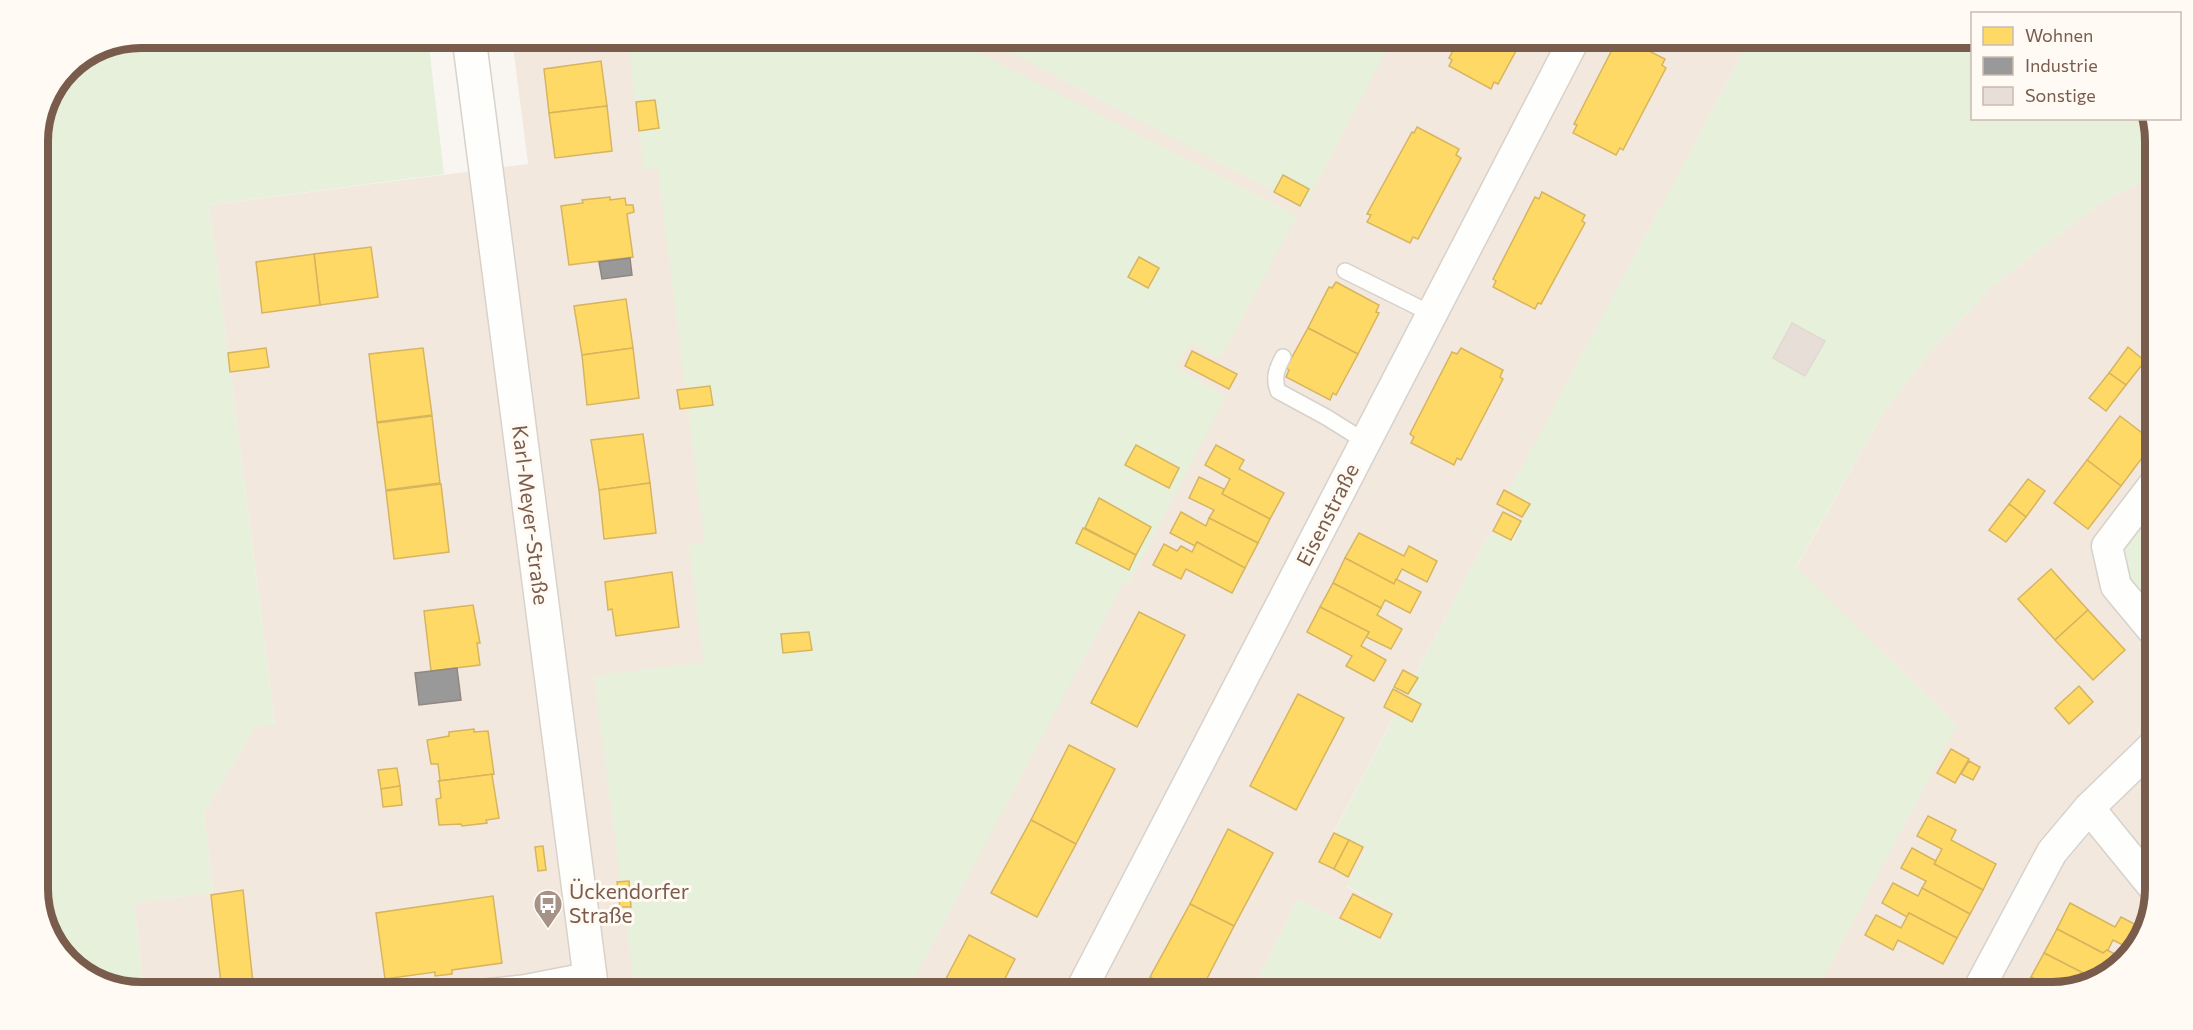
<svg xmlns="http://www.w3.org/2000/svg" width="2193" height="1030" font-family="Commissioner,sans-serif">
  <style>
    .residential { fill: #f2e8de }
    .green { fill: #e7f0db }
    .homes { fill: #ffd966; stroke: #d7b45e; stroke-width: 1.5 }
    .industry { fill: #999; stroke: #908782; stroke-width: 1.5 }
    .building { fill: #e6ded7; stroke: #e2d8d2; stroke-width: 1.5 }
    .lines { fill: none; stroke-linecap: round; stroke-linejoin: round }
    .lane-casing { stroke: #d7d1cb; stroke-width: 18 }
    .street-casing { stroke: #d7d1cb; stroke-width: 33 }
    .secondary-casing { stroke: #d9d2cb; stroke-width: 36 }
    .lane { stroke: #fefefd; stroke-width: 15 }
    .street { stroke: #fefefd; stroke-width: 30 }
    .secondary { stroke: #fefefd; stroke-width: 33 }
    .labels { text-anchor: middle; stroke-width: 6; stroke-linejoin: round; paint-order: stroke }
    .street-label { font-size: 21px; fill: #7a5c4d; stroke: #fffaf3 }
    .poi-label { font-size: 21px; fill: #7a5c4d; stroke: #fffaf3; text-anchor: start }
    .rim { fill: none; stroke: #7a5c4d; stroke-width: 8 }
  </style>
  <rect width="100%" height="100%" fill="#f9f5f0"/>
  <g class="residential">
    <path d="M 512,38 L 1751,38 L 1510,491 L 1531,503 L 1512,541 L 1493,532 L 1484,543 L 1334,832 L 1366,848 L 1347,887 L 1396,913 L 1381,942 L 1298,899 L 1251,992 L 144,992 L 134,903 L 213,892 L 204,813 L 255,727 L 275,724 L 209,205 L 528,164 Z"/>
    <path d="M 2155,174 L 2155,889 L 2147,929 L 2109,975 L 2052,992 L 1585,992 L 1796,568 L 1884,411 L 1935,346 L 1995,284 L 2099,204 Z"/>
  </g>
  <g class="green">
    <path d="M 141,38 L 428,38 L 444,174 L 209,205 L 275,725 L 255,727 L 204,813 L 213,892 L 134,903 L 144,992 L 101,984 L 55,947 L 38,896 L 38,135 L 68,68 L 102,45 Z"/>
    <path d="M 627,38 L 950,38 L 1297,216 L 1220,359 L 1191,343 L 1176,367 L 1226,397 L 1128,585 L 1124,582 L 907,992 L 635,992 L 594,676 L 704,662 L 689,545 L 705,543 L 658,168 L 644,169 Z"/>
    <path d="M 983,38 L 1393,38 L 1304,207 Z"/>
    <path d="M 1751,38 L 1972,38 L 1972,118 L 2150,119 L 2155,135 L 2155,174 L 2099,204 L 1995,284 L 1935,346 L 1884,411 L 1796,567 L 1957,725 L 1816,992 L 1251,992 L 1298,899 L 1381,942 L 1396,913 L 1347,886 L 1366,848 L 1334,833 L 1484,543 L 1493,532 L 1513,541 L 1530,503 L 1509,491 Z"/>
    <path d="M 2155,503 L 2155,621 C 2132,594 2114,563 2135,529 C 2141,520 2149,511 2155,503 Z"/>
  </g>
  <g class="homes">
    <path d="M 1460,38 L 1523,38 L 1498,84 L 1494,82 L 1491,89 L 1449,66 L 1452,60 L 1449,58 Z"/>
    <path d="M 1623,38 L 1665,59 L 1662,65 L 1666,68 L 1623,150 L 1620,148 L 1616,155 L 1573,133 L 1577,125 L 1574,124 L 1616,42 L 1619,44 Z"/>
    <path d="M 601,61 L 607,106 L 549,113 L 544,69 Z"/>
    <path d="M 655,100 L 659,128 L 639,131 L 636,102 Z"/>
    <path d="M 607,106 L 612,151 L 555,158 L 549,113 Z"/>
    <path d="M 1417,127 L 1459,149 L 1456,155 L 1461,158 L 1418,239 L 1413,237 L 1410,243 L 1367,222 L 1371,215 L 1367,214 L 1412,132 L 1414,133 Z"/>
    <path d="M 1283,175 L 1309,189 L 1300,206 L 1274,192 Z"/>
    <path d="M 1542,192 L 1585,215 L 1582,221 L 1585,223 L 1541,304 L 1538,303 L 1535,309 L 1493,287 L 1496,281 L 1493,279 L 1535,197 L 1539,199 Z"/>
    <path d="M 610,197 L 610,200 L 625,198 L 626,205 L 633,205 L 634,212 L 627,214 L 633,257 L 569,265 L 561,206 L 583,203 L 582,200 Z"/>
    <path d="M 371,247 L 378,297 L 320,305 L 314,254 Z"/>
    <path d="M 314,254 L 320,305 L 262,313 L 256,262 Z"/>
    <path d="M 1139,257 L 1159,268 L 1148,288 L 1128,277 Z"/>
    <path d="M 1336,282 L 1379,305 L 1376,312 L 1379,313 L 1358,354 L 1308,328 L 1329,287 L 1332,288 Z"/>
    <path d="M 626,299 L 633,348 L 582,355 L 574,306 Z"/>
    <path d="M 1308,328 L 1358,354 L 1336,395 L 1333,393 L 1330,400 L 1286,377 L 1289,370 L 1286,368 Z"/>
    <path d="M 2128,347 L 2145,361 L 2126,385 L 2109,373 Z"/>
    <path d="M 266,348 L 269,367 L 230,372 L 228,353 Z"/>
    <path d="M 423,348 L 432,415 L 377,422 L 369,354 Z"/>
    <path d="M 633,348 L 639,398 L 587,405 L 582,355 Z"/>
    <path d="M 1461,348 L 1503,370 L 1500,377 L 1503,379 L 1461,460 L 1457,458 L 1454,465 L 1411,443 L 1414,437 L 1410,434 L 1452,352 L 1457,354 Z"/>
    <path d="M 1192,351 L 1237,374 L 1229,389 L 1185,366 Z"/>
    <path d="M 2109,373 L 2126,385 L 2106,411 L 2089,398 Z"/>
    <path d="M 710,386 L 713,405 L 680,409 L 677,390 Z"/>
    <path d="M 432,416 L 440,483 L 386,490 L 377,423 Z"/>
    <path d="M 2120,416 L 2154,442 L 2121,486 L 2087,460 Z"/>
    <path d="M 643,434 L 650,483 L 599,490 L 591,440 Z"/>
    <path d="M 1136,445 L 1179,468 L 1169,488 L 1125,465 Z"/>
    <path d="M 1216,445 L 1244,460 L 1239,469 L 1284,493 L 1270,519 L 1222,494 L 1230,479 L 1205,465 Z"/>
    <path d="M 2087,460 L 2121,486 L 2088,529 L 2054,503 Z"/>
    <path d="M 1199,477 L 1224,489 L 1222,494 L 1270,519 L 1258,543 L 1209,518 L 1214,510 L 1189,498 Z"/>
    <path d="M 2028,479 L 2045,491 L 2026,517 L 2009,504 Z"/>
    <path d="M 650,483 L 656,533 L 604,539 L 599,490 Z"/>
    <path d="M 441,484 L 449,552 L 394,559 L 386,491 Z"/>
    <path d="M 1504,490 L 1530,504 L 1522,517 L 1497,504 Z"/>
    <path d="M 1099,498 L 1151,527 L 1136,555 L 1085,528 Z"/>
    <path d="M 2009,504 L 2026,517 L 2006,542 L 1989,530 Z"/>
    <path d="M 1181,512 L 1206,526 L 1209,518 L 1258,543 L 1245,568 L 1197,542 L 1195,546 L 1170,533 Z"/>
    <path d="M 1503,512 L 1521,521 L 1511,540 L 1493,531 Z"/>
    <path d="M 1083,528 L 1136,555 L 1129,570 L 1076,543 Z"/>
    <path d="M 1359,533 L 1404,556 L 1409,546 L 1437,561 L 1427,582 L 1402,569 L 1394,584 L 1345,558 Z"/>
    <path d="M 1197,542 L 1245,568 L 1232,593 L 1186,569 L 1181,579 L 1153,565 L 1164,544 L 1177,551 L 1181,546 L 1192,552 Z"/>
    <path d="M 1345,558 L 1394,584 L 1396,579 L 1421,592 L 1410,613 L 1385,600 L 1381,608 L 1333,583 Z"/>
    <path d="M 2051,569 L 2088,610 L 2055,640 L 2018,599 Z"/>
    <path d="M 672,572 L 679,627 L 616,636 L 612,609 L 608,610 L 605,582 Z"/>
    <path d="M 1333,583 L 1381,608 L 1377,615 L 1402,629 L 1391,649 L 1366,637 L 1369,632 L 1320,607 Z"/>
    <path d="M 473,605 L 480,643 L 477,643 L 480,665 L 431,671 L 424,611 Z"/>
    <path d="M 1320,607 L 1369,632 L 1361,646 L 1386,660 L 1374,681 L 1346,666 L 1352,656 L 1307,632 Z"/>
    <path d="M 2088,610 L 2125,650 L 2093,680 L 2055,640 Z"/>
    <path d="M 1139,612 L 1185,635 L 1137,727 L 1091,703 Z"/>
    <path d="M 809,632 L 812,650 L 783,653 L 781,634 Z"/>
    <path d="M 1403,670 L 1418,678 L 1408,694 L 1394,687 Z"/>
    <path d="M 2079,686 L 2093,702 L 2069,724 L 2055,708 Z"/>
    <path d="M 1393,689 L 1421,704 L 1412,722 L 1384,707 Z"/>
    <path d="M 1298,694 L 1344,718 L 1296,810 L 1250,786 Z"/>
    <path d="M 474,729 L 474,732 L 488,731 L 494,774 L 439,781 L 440,780 L 438,764 L 431,764 L 427,740 L 449,736 L 449,732 Z"/>
    <path d="M 1069,745 L 1115,769 L 1076,844 L 1031,820 Z"/>
    <path d="M 1951,749 L 1969,759 L 1955,783 L 1937,773 Z"/>
    <path d="M 1969,761 L 1980,767 L 1973,780 L 1961,774 Z"/>
    <path d="M 397,768 L 400,786 L 381,789 L 378,770 Z"/>
    <path d="M 494,774 L 492,775 L 499,818 L 486,820 L 487,823 L 462,826 L 461,824 L 439,825 L 436,799 L 441,798 L 439,781 Z"/>
    <path d="M 400,786 L 402,805 L 383,807 L 381,789 Z"/>
    <path d="M 2155,800 L 2155,820 L 2146,809 Z"/>
    <path d="M 1928,816 L 1956,830 L 1951,840 L 1996,864 L 1983,890 L 1934,864 L 1942,849 L 1917,836 Z"/>
    <path d="M 1031,820 L 1076,844 L 1037,917 L 991,893 Z"/>
    <path d="M 1228,829 L 1273,853 L 1234,926 L 1190,904 Z"/>
    <path d="M 1334,833 L 1349,840 L 1334,869 L 1319,862 Z"/>
    <path d="M 1349,840 L 1363,847 L 1348,877 L 1334,869 Z"/>
    <path d="M 543,846 L 546,870 L 538,871 L 535,847 Z"/>
    <path d="M 1912,848 L 1936,861 L 1934,864 L 1983,890 L 1970,914 L 1922,888 L 1926,881 L 1901,868 Z"/>
    <path d="M 629,881 L 631,907 L 620,907 L 617,882 Z"/>
    <path d="M 1893,883 L 1918,896 L 1922,888 L 1970,914 L 1957,938 L 1909,913 L 1907,917 L 1882,903 Z"/>
    <path d="M 243,890 L 254,992 L 222,992 L 211,895 Z"/>
    <path d="M 1353,894 L 1392,914 L 1380,938 L 1340,918 Z"/>
    <path d="M 493,896 L 502,963 L 452,970 L 452,974 L 435,976 L 435,972 L 385,979 L 376,913 Z"/>
    <path d="M 2070,903 L 2115,927 L 2121,917 L 2146,930 L 2131,949 L 2113,940 L 2108,950 L 2103,953 L 2057,929 Z"/>
    <path d="M 1190,904 L 1234,926 L 1200,992 L 1179,992 L 1150,977 Z"/>
    <path d="M 1909,913 L 1957,938 L 1943,964 L 1898,940 L 1893,950 L 1865,935 L 1876,915 L 1901,928 Z"/>
    <path d="M 2057,929 L 2103,953 L 2107,950 L 2123,958 L 2109,975 L 2106,976 L 2097,971 L 2093,978 L 2044,953 Z"/>
    <path d="M 969,935 L 1015,959 L 998,992 L 939,992 Z"/>
    <path d="M 2044,953 L 2093,978 L 2092,980 L 2058,991 L 2031,977 Z"/>
    <path d="M 2031,977 L 2058,991 L 2024,992 Z"/>
  </g>
  <g class="industry">
    <path d="M 630,258 L 632,275 L 602,279 L 599,262 Z"/>
    <path d="M 457,668 L 461,700 L 419,705 L 415,673 Z"/>
  </g>
  <path class="building" d="M 1792,323 L 1825,341 L 1805,376 L 1773,358 Z"/>
  <g class="lines">
    <g class="lane-casing">
      <g id="lane">
        <path d="M 1345,271 L 1432,314"/>
        <path d="M 1283,357 C 1277,368 1273,378 1278,391 L 1326,417 L 1366,442"/>
        <path d="M 437,992 L 522,983 L 589,970"/>
      </g>
    </g>
    <g class="street-casing">
      <g id="street">
        <path d="M 2155,483 L 2107,546 L 2116,586 L 2155,633"/>
        <path d="M 2089,808 L 2155,889"/>
        <path d="M 1080,992 L 1575,38"/>
        <path d="M 1977,992 L 2052,852 L 2089,808 L 2155,744"/>
      </g>
    </g>
    <g class="secondary-casing">
      <path id="secondary" d="M 469,38 L 592,992"/>
    </g>
    <use href="#lane" class="lane"/>
    <use href="#street" class="street"/>
    <use href="#secondary" class="secondary"/>
  </g>
  <defs>
    <g id="bus-pin" transform="scale(1.5)"><path d="M0 17L-7.5 6A9.5 9.5 0 1 1 7.5 6Z" fill="#a69286" stroke="#fffaf3"/><path d="M-5-6H5V4H4V6H2V4H-2V6H-4V4H-5ZM-3.5-4V0h7V-4ZM-3.5 1.2v1.5H-2V1.2ZM2 1.2v1.5H3.5V1.2Z" fill="#fff"/></g>
  </defs>
  <g fill-rule="evenodd">
    <use href="#bus-pin" x="548" y="904"/>
  </g>
  <g class="labels">
    <g class="street-label">
      <text transform="translate(530 515) rotate(83)" y="7">Karl-Meyer-Straße</text>
      <text transform="translate(1328 515) rotate(-63)" y="7">Eisenstraße</text>
    </g>
    <g class="poi-label">
      <text x="569" y="899">Ückendorfer<tspan x="569" dy="24">Straße</tspan></text>
    </g>
  </g>
  <path d="M0 0H2193V1030H0ZM141 48H2052A93 93 0 0 1 2145 141V889A93 93 0 0 1 2052 982H141A93 93 0 0 1 48 889V141A93 93 0 0 1 141 48Z" fill="#fffaf3" fill-rule="evenodd"/>
  <path class="rim" d="M141 48H2052A93 93 0 0 1 2145 141V889A93 93 0 0 1 2052 982H141A93 93 0 0 1 48 889V141A93 93 0 0 1 141 48Z"/>
  <rect x="1971" y="12" width="210" height="108" fill="#fffaf3" stroke="#cabbb1" stroke-width="1.5"/>
  <rect x="1983" y="27" width="30" height="18" fill="#ffd966" stroke="#cabbb1" stroke-width="1.5"/>
  <text x="2025" y="42" font-size="18" fill="#7a5c4d">Wohnen</text>
  <rect x="1983" y="57" width="30" height="18" fill="#999999" stroke="#cabbb1" stroke-width="1.5"/>
  <text x="2025" y="72" font-size="18" fill="#7a5c4d">Industrie</text>
  <rect x="1983" y="87" width="30" height="18" fill="#e6ded7" stroke="#cabbb1" stroke-width="1.5"/>
  <text x="2025" y="102" font-size="18" fill="#7a5c4d">Sonstige</text>
</svg>
